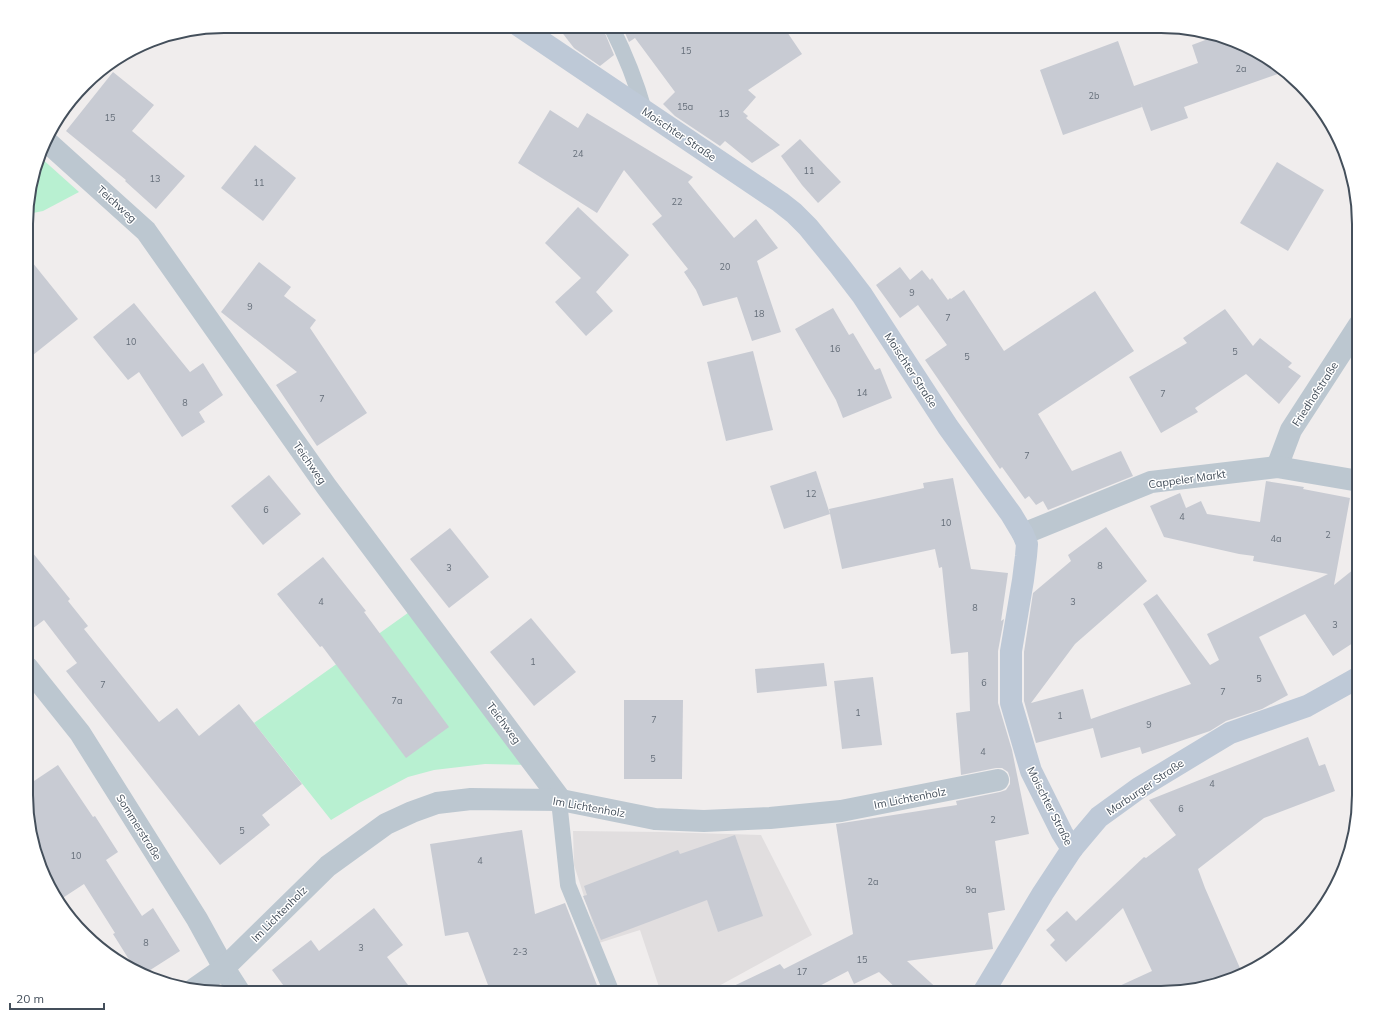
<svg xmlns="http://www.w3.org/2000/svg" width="1385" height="1019" font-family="Mulish,sans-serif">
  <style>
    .education { fill: #e1dedf }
    .green { fill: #b8f0d1 }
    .building { fill: #c8cbd3 }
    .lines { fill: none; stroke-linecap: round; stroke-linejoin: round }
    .lane { stroke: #bcc7d0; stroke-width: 16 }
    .street { stroke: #bcc7d0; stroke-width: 22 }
    .secondary { stroke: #bec9d7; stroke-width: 22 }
    .labels { text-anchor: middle; stroke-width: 3; stroke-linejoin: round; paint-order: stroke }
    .number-label { font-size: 9px; fill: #656e79 }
    .street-label { font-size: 11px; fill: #444f5b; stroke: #fff }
    .rim { fill: none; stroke: #444f5b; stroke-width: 2 }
  </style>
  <rect width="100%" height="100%" fill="#f0eded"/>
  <path class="education" d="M 573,831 L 662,832 L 761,835 L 812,935 L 706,993 L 661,993 L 640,930 L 599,943 L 574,865 Z"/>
  <g class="green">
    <path d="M 40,157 L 79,192 L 43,211 L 28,214 L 28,198 Z"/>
    <path d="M 412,610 L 529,765 L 485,764 L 434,770 L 408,777 L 359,803 L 331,820 L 254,723 Z"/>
  </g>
  <g class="building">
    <path d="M 557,26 L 602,26 L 614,55 L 600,66 L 574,48 Z"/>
    <path d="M 622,26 L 783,26 L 802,54 L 748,90 L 756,97 L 743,112 L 748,116 L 746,118 L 780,145 L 752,163 L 725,141 L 720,146 L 675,116 L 663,104 L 675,92 L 635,38 L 629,42 Z"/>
    <path d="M 1216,36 L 1237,41 L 1282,67 L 1286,71 L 1184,107 L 1188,118 L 1151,131 L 1140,101 L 1142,107 L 1063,135 L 1040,70 L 1118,41 L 1134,86 L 1198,63 L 1192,45 Z"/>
    <path d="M 113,72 L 154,105 L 132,131 L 185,176 L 156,209 L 125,181 L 126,180 L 66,131 Z"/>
    <path d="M 550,110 L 578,128 L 587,113 L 693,177 L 688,182 L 734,238 L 756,219 L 778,248 L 757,261 L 781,332 L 752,341 L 737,297 L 703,306 L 696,290 L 684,272 L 688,269 L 652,224 L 662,216 L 624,170 L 597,213 L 518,163 Z"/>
    <path d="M 800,139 L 841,182 L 818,203 L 802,185 L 781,156 Z"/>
    <path d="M 255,145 L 296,178 L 263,221 L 221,188 Z"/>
    <path d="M 1277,162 L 1324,190 L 1288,251 L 1240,223 Z"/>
    <path d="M 578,207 L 629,255 L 596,292 L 613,311 L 586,336 L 555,302 L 581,278 L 545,243 Z"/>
    <path d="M 28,257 L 78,319 L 28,359 Z"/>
    <path d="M 259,262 L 291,287 L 284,296 L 316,320 L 310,328 L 367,413 L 317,446 L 276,385 L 297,372 L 221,312 Z"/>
    <path d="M 900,267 L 910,280 L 922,270 L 930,280 L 932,278 L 948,300 L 950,298 L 951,299 L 964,290 L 1004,351 L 1095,291 L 1134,351 L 1038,414 L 1072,471 L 1121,451 L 1133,476 L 1048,510 L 1043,501 L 1036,505 L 1029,496 L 1025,499 L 1002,467 L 1000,469 L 925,360 L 947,345 L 918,305 L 900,318 L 876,285 Z"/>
    <path d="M 134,303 L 190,372 L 203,363 L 223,395 L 199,412 L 205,422 L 182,437 L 139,372 L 128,380 L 93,337 Z"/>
    <path d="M 833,308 L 849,335 L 853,333 L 875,370 L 880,368 L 892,398 L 843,418 L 836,400 L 795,329 Z"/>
    <path d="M 1225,309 L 1253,346 L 1260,338 L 1292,363 L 1288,367 L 1301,376 L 1279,404 L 1246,374 L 1195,408 L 1198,412 L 1161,433 L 1129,377 L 1187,343 L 1183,338 Z"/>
    <path d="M 753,351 L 773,430 L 726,441 L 707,362 Z"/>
    <path d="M 816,471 L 830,514 L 784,529 L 770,486 Z"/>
    <path d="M 269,475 L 301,514 L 263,545 L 231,506 Z"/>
    <path d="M 953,478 L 971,569 L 1008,573 L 1001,621 L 1004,619 L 998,651 L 998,703 L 1012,750 L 1029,834 L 995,841 L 1005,910 L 988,913 L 993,949 L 907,961 L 942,993 L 901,993 L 879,972 L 854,984 L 848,971 L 806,993 L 719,993 L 780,964 L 784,969 L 853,934 L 836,824 L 957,805 L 956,801 L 1000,792 L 1006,790 L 1010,784 L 1010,778 L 1008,772 L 1002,768 L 996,768 L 961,775 L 956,713 L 970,711 L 968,652 L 951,654 L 942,567 L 939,568 L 935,549 L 842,569 L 829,509 L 924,488 L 923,483 Z"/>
    <path d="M 1266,481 L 1304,487 L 1303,489 L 1350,498 L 1334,585 L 1359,565 L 1359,639 L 1333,656 L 1305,614 L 1259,637 L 1288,695 L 1262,709 L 1226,721 L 1210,731 L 1142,754 L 1140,747 L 1101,758 L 1093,728 L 1036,743 L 1024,701 L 1024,652 L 1033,593 L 1071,561 L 1068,555 L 1106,527 L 1147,581 L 1075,644 L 1031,703 L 1083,689 L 1091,719 L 1191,684 L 1143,604 L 1157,594 L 1210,665 L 1219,660 L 1207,634 L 1328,574 L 1253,561 L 1254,556 L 1239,554 L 1164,537 L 1150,506 L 1180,493 L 1186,508 L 1201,501 L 1207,514 L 1260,522 Z"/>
    <path d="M 450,528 L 489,577 L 449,608 L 410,559 Z"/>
    <path d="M 28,547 L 70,599 L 68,601 L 88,626 L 84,629 L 159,722 L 177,708 L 199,736 L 239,704 L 302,784 L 262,815 L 270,825 L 220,865 L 66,671 L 77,663 L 44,620 L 28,632 Z"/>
    <path d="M 323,557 L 366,611 L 364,612 L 449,727 L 406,758 L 322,646 L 320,647 L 277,594 Z"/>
    <path d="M 531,618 L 576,672 L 534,706 L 490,652 Z"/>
    <path d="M 824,663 L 827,686 L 757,693 L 755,669 Z"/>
    <path d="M 873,677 L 882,745 L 842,749 L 834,681 Z"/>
    <path d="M 624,700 L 683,700 L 682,779 L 624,779 Z"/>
    <path d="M 1308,737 L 1319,766 L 1325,764 L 1335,791 L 1264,818 L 1198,869 L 1205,888 L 1243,975 L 1212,986 L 1162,993 L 1104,993 L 1152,971 L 1123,908 L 1066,962 L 1050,945 L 1055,940 L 1046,930 L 1067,911 L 1076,921 L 1144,857 L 1146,858 L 1176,835 L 1149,800 Z"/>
    <path d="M 58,765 L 93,817 L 95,816 L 118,852 L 106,860 L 142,916 L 153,908 L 180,951 L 144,974 L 135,969 L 113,934 L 115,933 L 84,884 L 58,901 L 52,894 L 28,821 L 28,785 Z"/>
    <path d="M 522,830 L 535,914 L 565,903 L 600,993 L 491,993 L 468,932 L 445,936 L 430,844 Z"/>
    <path d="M 735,835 L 763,916 L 718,932 L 707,900 L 601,940 L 583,896 L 587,895 L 584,886 L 678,850 L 680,854 Z"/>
    <path d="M 374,908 L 403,945 L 387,957 L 414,993 L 289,993 L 272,970 L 311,940 L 319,951 Z"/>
  </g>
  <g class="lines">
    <g class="lane">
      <path d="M 611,26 C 625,54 636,81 644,110"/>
      <path d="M 561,800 L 560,810 L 568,885 L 612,993"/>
    </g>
    <g class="street">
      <path d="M 45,140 L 146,231 L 326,486 L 561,800"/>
      <path d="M 1277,467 L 1291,430 L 1359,325"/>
      <path d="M 1023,534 L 1151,482 L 1277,467 L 1359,481"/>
      <path d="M 28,668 L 80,733 L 197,919 L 224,968 L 240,993"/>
      <path d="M 194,989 L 224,968 L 328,866 L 386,824 L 412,812 L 437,803 L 471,799 L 561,800 L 655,819 L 704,821 L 770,818 L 841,811 L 998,780"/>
    </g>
    <g class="secondary">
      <path d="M 519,26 L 780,202 L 794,213 L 808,227 L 839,265 L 862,295 L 948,427 L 1011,514 L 1023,534 L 1027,544 L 1026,556 L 1023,580 L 1011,651 L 1011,703 L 1031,771 L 1062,833 L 1072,849"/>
      <path d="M 983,993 L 1043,893 L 1072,849 L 1099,817 L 1139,788 L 1230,733 L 1307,706 L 1352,681 L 1359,677"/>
    </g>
  </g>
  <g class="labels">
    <g class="number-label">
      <text x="686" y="54">15</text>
      <text x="1241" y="72">2a</text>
      <text x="1094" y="99">2b</text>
      <text x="685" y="110">15a</text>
      <text x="724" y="117">13</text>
      <text x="110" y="121">15</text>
      <text x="578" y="157">24</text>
      <text x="809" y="174">11</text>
      <text x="155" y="182">13</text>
      <text x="259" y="186">11</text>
      <text x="677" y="205">22</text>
      <text x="725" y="270">20</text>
      <text x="912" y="296">9</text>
      <text x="250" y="310">9</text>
      <text x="759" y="317">18</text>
      <text x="948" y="321">7</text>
      <text x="131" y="345">10</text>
      <text x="835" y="352">16</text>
      <text x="1235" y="355">5</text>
      <text x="967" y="360">5</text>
      <text x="862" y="396">14</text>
      <text x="1163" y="397">7</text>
      <text x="322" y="402">7</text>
      <text x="185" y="406">8</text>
      <text x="1027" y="459">7</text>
      <text x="811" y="497">12</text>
      <text x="266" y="513">6</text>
      <text x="1182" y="520">4</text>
      <text x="946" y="526">10</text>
      <text x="1328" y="538">2</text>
      <text x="1276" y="542">4a</text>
      <text x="1100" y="569">8</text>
      <text x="449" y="571">3</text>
      <text x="321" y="605">4</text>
      <text x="1073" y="605">3</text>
      <text x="975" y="611">8</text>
      <text x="1335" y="628">3</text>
      <text x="533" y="665">1</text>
      <text x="1259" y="682">5</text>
      <text x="984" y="686">6</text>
      <text x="103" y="688">7</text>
      <text x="1223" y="695">7</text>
      <text x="397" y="704">7a</text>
      <text x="858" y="716">1</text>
      <text x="1060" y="719">1</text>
      <text x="654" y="723">7</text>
      <text x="1149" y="728">9</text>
      <text x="983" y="755">4</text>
      <text x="653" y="762">5</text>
      <text x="1212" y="787">4</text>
      <text x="1181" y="812">6</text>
      <text x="993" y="823">2</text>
      <text x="242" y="834">5</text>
      <text x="76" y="859">10</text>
      <text x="480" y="864">4</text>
      <text x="873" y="885">2a</text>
      <text x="971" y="893">9a</text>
      <text x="146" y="946">8</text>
      <text x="361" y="951">3</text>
      <text x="520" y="955">2-3</text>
      <text x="862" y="963">15</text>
      <text x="802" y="975">17</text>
    </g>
    <g class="street-label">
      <text transform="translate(679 134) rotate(34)" y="4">Moischter Straße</text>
      <text transform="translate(117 204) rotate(42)" y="4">Teichweg</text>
      <text transform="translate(911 370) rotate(57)" y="4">Moischter Straße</text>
      <text transform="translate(1315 394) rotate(-57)" y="4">Friedhofstraße</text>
      <text transform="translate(310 463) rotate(55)" y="4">Teichweg</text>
      <text transform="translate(1187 479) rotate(-8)" y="4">Cappeler Markt</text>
      <text transform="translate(504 723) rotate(53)" y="4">Teichweg</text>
      <text transform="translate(1145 787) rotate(-34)" y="4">Marburger Straße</text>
      <text transform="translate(910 798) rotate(-11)" y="4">Im Lichtenholz</text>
      <text transform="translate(1050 806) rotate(63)" y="4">Moischter Straße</text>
      <text transform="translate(589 807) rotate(10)" y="4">Im Lichtenholz</text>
      <text transform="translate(139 827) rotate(58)" y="4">Sommerstraße</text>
      <text transform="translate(279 914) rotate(-45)" y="4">Im Lichtenholz</text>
    </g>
  </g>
  <path d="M0 0H1385V1019H0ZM224 33H1161A191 191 0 0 1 1352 224V795A191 191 0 0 1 1161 986H224A191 191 0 0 1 33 795V224A191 191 0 0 1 224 33Z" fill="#fff" fill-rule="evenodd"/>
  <path class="rim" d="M224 33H1161A191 191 0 0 1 1352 224V795A191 191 0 0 1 1161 986H224A191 191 0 0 1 33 795V224A191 191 0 0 1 224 33Z"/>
  <path d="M10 1003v6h94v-6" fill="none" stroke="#444f5b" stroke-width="2"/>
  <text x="16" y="1003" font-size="12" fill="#444f5b" stroke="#ffffff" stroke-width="3" paint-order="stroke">20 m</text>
</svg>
